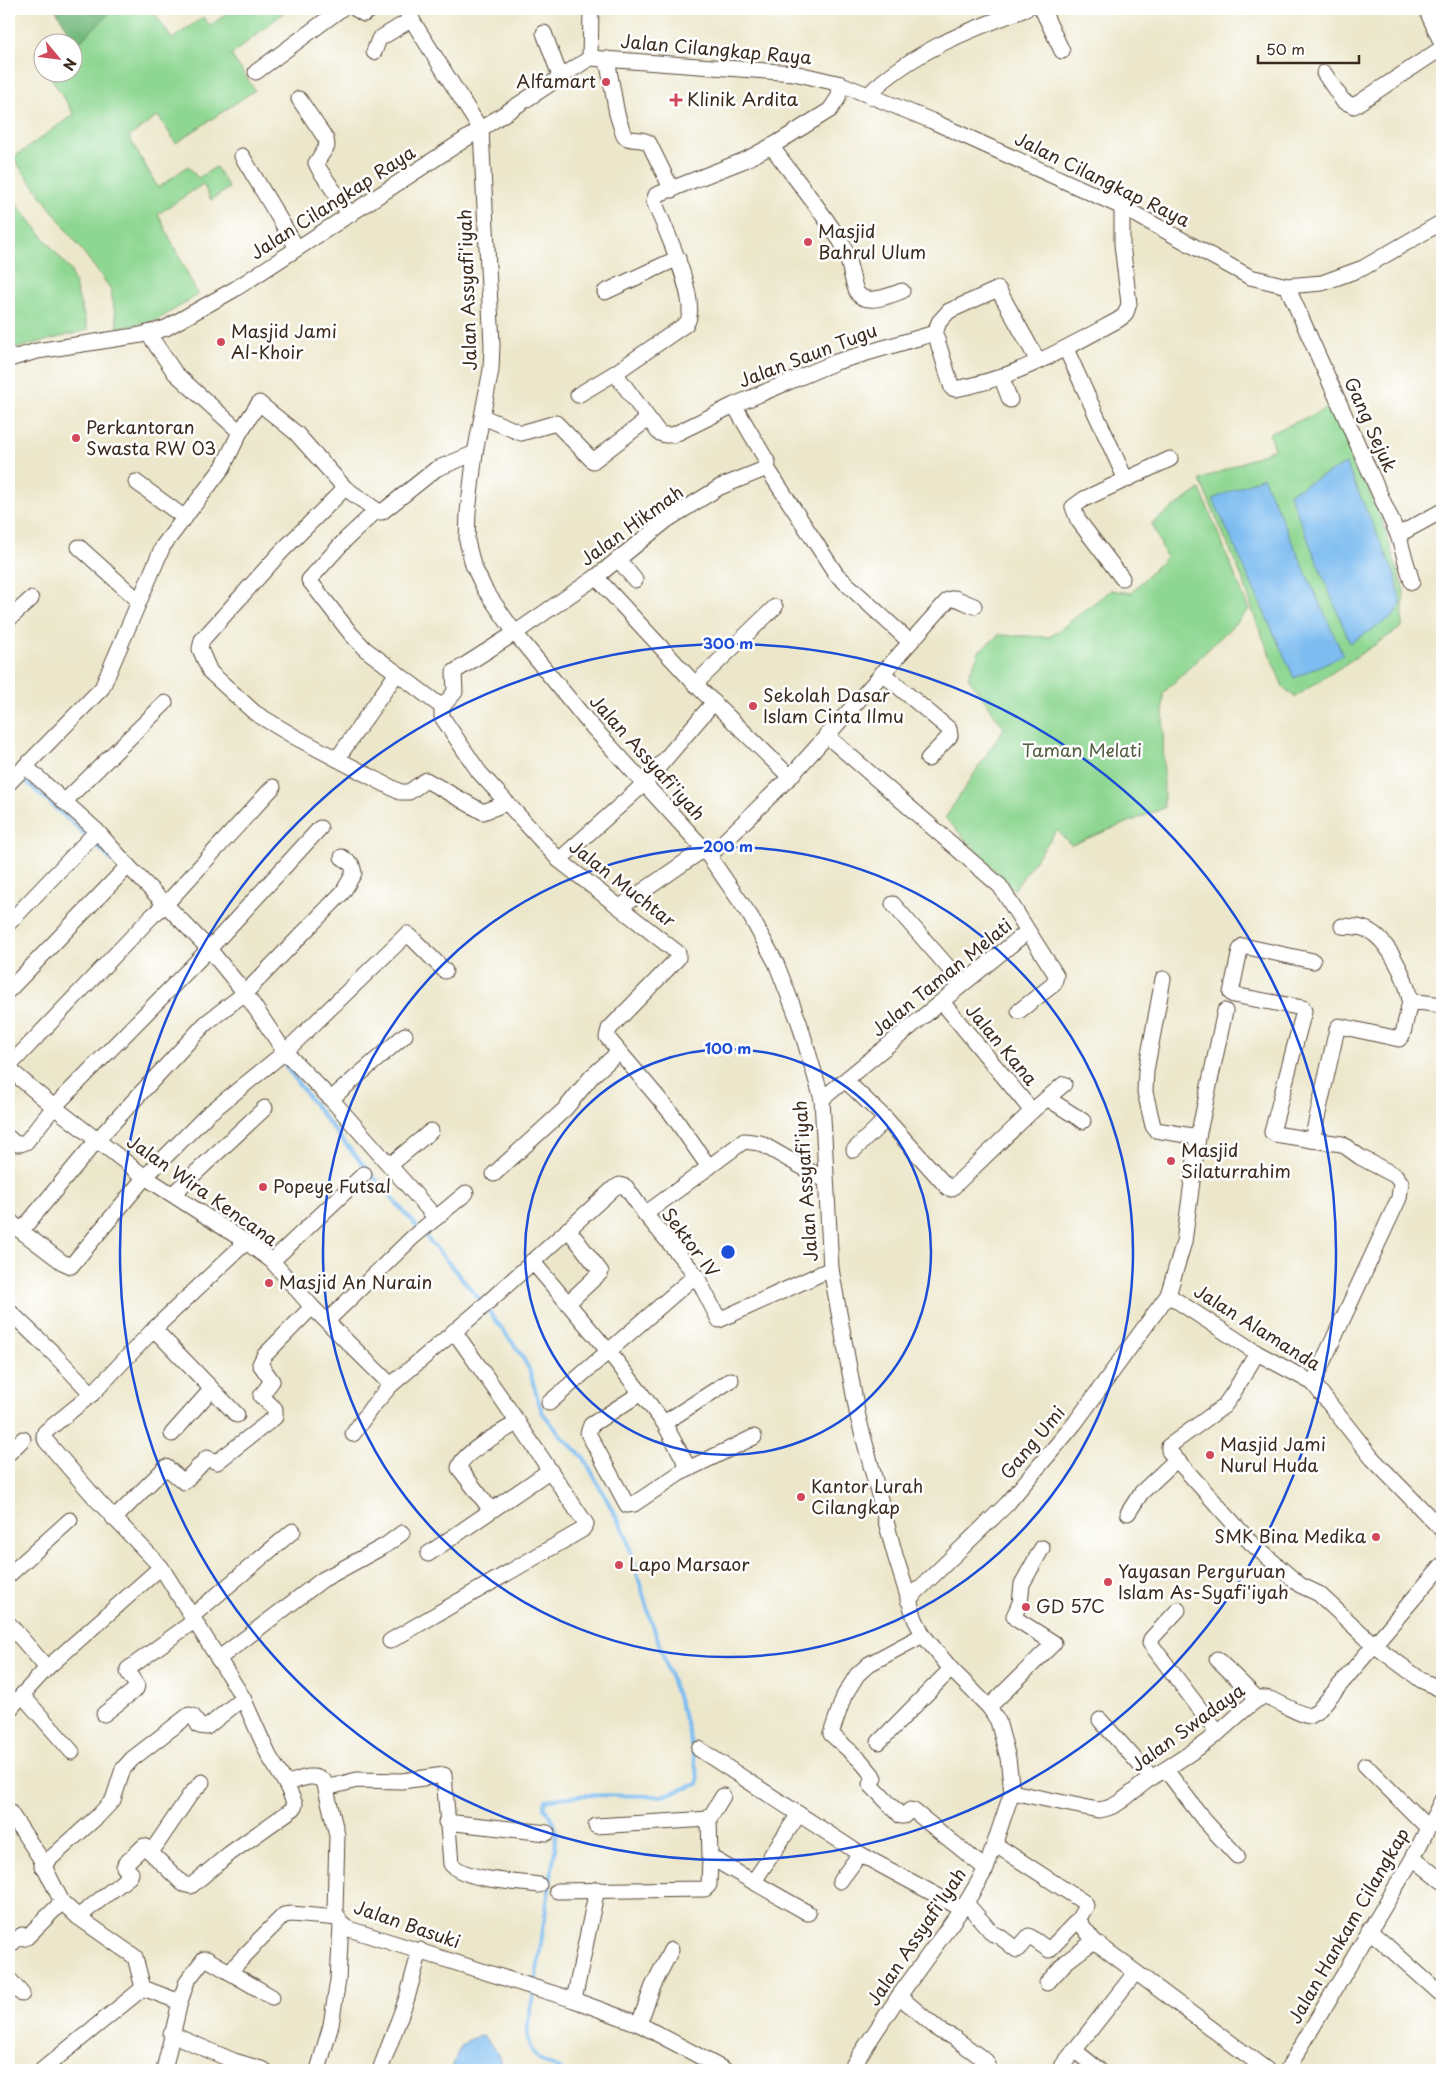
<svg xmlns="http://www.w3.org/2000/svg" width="1451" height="2079" font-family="'Playpen Sans',sans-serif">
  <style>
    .green { fill: #8ed792; stroke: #648058 }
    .forest { fill: #72b87c; stroke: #56714d }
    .water { fill: #7cbcf0; stroke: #5c7387 }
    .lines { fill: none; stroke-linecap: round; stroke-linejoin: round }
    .stream { stroke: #7cbcf0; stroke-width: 4 }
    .minor-casing { stroke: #564638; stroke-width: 17 }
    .minor { stroke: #fff; stroke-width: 15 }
    .ring { fill: none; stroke: #1d4ed8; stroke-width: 2.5 }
    .poi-dot { fill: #d1495b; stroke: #fff; stroke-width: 2 }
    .labels { text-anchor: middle; stroke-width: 5; stroke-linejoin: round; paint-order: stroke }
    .street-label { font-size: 18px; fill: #3b2a1e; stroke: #fff }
    .poi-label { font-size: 18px; fill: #3b2a1e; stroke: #fff; text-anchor: start }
    .park-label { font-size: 18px; fill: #545e41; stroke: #fff }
    .centre { fill: #1d4ed8; stroke: #fff; stroke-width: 2.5 }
    .ring-label { font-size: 15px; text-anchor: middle; font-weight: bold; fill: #1d4ed8; stroke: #fff; stroke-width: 5; stroke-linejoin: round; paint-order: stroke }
  </style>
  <rect width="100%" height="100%" fill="#fff"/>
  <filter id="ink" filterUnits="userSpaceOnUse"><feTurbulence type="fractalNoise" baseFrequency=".02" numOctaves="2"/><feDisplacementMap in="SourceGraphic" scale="10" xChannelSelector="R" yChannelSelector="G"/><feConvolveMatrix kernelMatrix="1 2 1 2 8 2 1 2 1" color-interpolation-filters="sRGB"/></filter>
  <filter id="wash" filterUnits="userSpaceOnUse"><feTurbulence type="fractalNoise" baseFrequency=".0096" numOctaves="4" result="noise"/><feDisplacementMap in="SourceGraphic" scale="20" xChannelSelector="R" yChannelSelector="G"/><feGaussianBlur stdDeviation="1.12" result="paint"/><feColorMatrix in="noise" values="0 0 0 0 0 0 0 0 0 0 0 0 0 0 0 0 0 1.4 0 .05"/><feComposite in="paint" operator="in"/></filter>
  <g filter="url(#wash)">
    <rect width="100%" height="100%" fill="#ece7cb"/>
    <g class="green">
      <path d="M 114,9 L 152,9 L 172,39 L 203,17 L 210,26 L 232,9 L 288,9 L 231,55 L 255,90 L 176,143 L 158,116 L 129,137 L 158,188 L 188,166 L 198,178 L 216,167 L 229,188 L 211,200 L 203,184 L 158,214 L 198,295 L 157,320 L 118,328 L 110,288 L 13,158 L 74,114 L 48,73 L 72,72 L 73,48 Z"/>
      <path d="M 9,195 L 71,271 L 88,330 L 9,350 Z"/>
      <path d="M 1332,406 L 1382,520 L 1404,591 L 1402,627 L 1295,697 L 1283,687 L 1256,621 L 1244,582 L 1200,480 L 1274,449 L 1269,434 Z"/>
      <path d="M 1200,489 L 1249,610 L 1163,693 L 1164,808 L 1071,845 L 1057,830 L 1014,890 L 945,818 L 1004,728 L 968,677 L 980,650 L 999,635 L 1050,637 L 1111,590 L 1131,593 L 1166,557 L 1152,523 Z"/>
    </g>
    <path class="forest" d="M 55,9 L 114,9 L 77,44 Z"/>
    <g class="water">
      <path d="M 1346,464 L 1396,577 L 1401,605 L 1391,618 L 1350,643 L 1289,493 Z"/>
      <path d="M 1263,477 L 1343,655 L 1294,678 L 1213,499 Z"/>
      <path d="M 482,2036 C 494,2045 501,2055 501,2070 L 451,2070 C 459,2051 459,2039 482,2036 Z"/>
    </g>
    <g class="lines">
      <g class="stream">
        <path d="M 9,765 L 16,772"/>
        <path d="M 21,777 L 87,836"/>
        <path d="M 92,841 L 119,867"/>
        <path d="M 281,1059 C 322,1119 370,1173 418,1228"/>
        <path d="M 423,1233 L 482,1302"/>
        <path d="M 486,1308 L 519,1351 L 529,1369 L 542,1412 L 562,1437 L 584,1458 L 626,1535 L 648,1611 L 687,1725 L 698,1777 L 698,1784 L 662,1796 L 585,1795 L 545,1800 L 544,1808 C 558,1824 556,1829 555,1849 L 535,1984"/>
        <path d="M 534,1991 C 531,2012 519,2040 537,2057 C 543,2063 554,2066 561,2070"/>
      </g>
    </g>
  </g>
  <g filter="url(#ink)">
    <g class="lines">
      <g class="minor-casing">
        <g id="minor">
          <path d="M 356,9 L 364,14 L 372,9"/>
          <path d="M 405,9 L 481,130 L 492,345 L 491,370 L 475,453 L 468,512 L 467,541 L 473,565 L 485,590 L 515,633 L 588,722 L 704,849 L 751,917 L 776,963 L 799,1022 L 822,1099 L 831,1269 L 858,1417 L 895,1555 L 915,1619 L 923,1635 L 951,1669 L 989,1707 L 998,1721 L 1008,1758 L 1012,1792 L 986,1869 L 966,1903 L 899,1996 L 850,2070"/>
          <path d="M 1042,9 L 1062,51"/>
          <path d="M 1426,9 L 1442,44"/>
          <path d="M 544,33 L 560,76"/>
          <path d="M 374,52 L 379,39 L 412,19"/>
          <path d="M 590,58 L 591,9"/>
          <path d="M 607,59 L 617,114 L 624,136 C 630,142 641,137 649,143 L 672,190"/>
          <path d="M 256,72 L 341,9"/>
          <path d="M 1324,73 L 1343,101 L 1354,106 L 1442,48"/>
          <path d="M 869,94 C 911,52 971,29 1026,9"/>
          <path d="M 299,99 L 326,139 L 327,146 L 316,163 L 319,169 L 350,215"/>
          <path d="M 771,146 C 794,177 823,212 843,245 C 849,256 853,290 859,295 C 869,305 891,295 902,291"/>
          <path d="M 242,156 L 297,248"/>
          <path d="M 1287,286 L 1398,535 L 1412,582"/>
          <path d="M 605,292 L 678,258"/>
          <path d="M 148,333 L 175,373 L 240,432"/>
          <path d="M 935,333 L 952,388 L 955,389 C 1013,379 1066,348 1118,320 L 1125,315 L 1129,304 L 1122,244 L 1122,207"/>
          <path d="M 935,333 L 939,322 L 949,311 L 998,289 L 1038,361"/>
          <path d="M 1066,349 L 1126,480"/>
          <path d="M 9,359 L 37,351 L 141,335 L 166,328 L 235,289 L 590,58 L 794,73 L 841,84 L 932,121 L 1122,207 L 1250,277 L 1287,286 L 1322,283 L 1363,268 L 1442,222"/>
          <path d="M 615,373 L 659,433 L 665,435 L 673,435 L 734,405 L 836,362 L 935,333"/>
          <path d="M 1001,376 L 1010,400"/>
          <path d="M 578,395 L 615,373 L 686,324 C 702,304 663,225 654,201 L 656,195 L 745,160 L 777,143 L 830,110 L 838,98 L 841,84"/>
          <path d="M 734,405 L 768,463 L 767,468 L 836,574 L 910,642"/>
          <path d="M 483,417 L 521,433 L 556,423 L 593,461 L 648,419"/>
          <path d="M 136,482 L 185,518"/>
          <path d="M 345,488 L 281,552 L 202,640 L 200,649 L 210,672 L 255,713 L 295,737 L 400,792 L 409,792 L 426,780 L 483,812 L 507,803"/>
          <path d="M 376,511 L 346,539 L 309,580 L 351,634 L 365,649 L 442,707"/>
          <path d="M 1398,535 L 1442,511"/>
          <path d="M 79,547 L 139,601"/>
          <path d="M 618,559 L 635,580"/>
          <path d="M 596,577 L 695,684 L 790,777"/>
          <path d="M 1122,578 L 1078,520 L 1073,507 L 1084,499 L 1170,459"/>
          <path d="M 9,619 L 31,599"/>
          <path d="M 882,673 L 949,729 L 950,736 L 928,759"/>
          <path d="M 695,684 L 775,607"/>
          <path d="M 442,707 L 442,717 L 479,772 L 559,860 L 678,953 L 678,958 L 609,1029 L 607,1037 L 671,1113 L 709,1167 L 744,1141 L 760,1143 L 825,1180"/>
          <path d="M 442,707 L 455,692 L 454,672 L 515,633 L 596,577 L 667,520 L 720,487 L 767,468"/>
          <path d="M 337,759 L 397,673"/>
          <path d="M 25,766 L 96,830 L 128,866 L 209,949 L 245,993 L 285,1052 L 331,1099 L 436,1218"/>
          <path d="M 9,783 L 102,688 L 163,546 L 223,467 L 240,432 L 259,403 L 296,433 L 345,488 L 379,512 L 382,512 L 436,469 L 475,453"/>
          <path d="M 64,802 L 165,703"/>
          <path d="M 709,856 L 790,777 L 948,600 L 955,598 L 974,606"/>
          <path d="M 559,860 L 644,784 L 714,702"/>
          <path d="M 893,904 L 962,983"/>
          <path d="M 620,907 L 704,849"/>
          <path d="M 9,923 L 93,835 L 96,830"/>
          <path d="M 1342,926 C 1349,927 1356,926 1362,928 C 1386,934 1407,978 1410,1001"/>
          <path d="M 1163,979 L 1146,1071 L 1145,1092 L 1153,1126 L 1156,1130 L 1198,1137"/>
          <path d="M 9,990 L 128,866"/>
          <path d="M 942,1002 L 1032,1111"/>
          <path d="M 1019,1011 L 1054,984 L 1056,975 L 1028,931"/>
          <path d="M 9,1066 L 152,916 L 165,905 L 273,787"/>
          <path d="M 9,1069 L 54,1107 L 145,1177 L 246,1242 L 272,1261 L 312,1307 L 391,1385 L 475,1314 L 614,1188 L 620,1185 L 626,1187 L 645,1214 L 696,1275 L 719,1320 L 831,1269"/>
          <path d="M 846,1081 L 886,1119 L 948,1188 L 951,1189 L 1032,1111 L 1064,1084"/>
          <path d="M 1047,1098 L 1083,1121"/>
          <path d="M 331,1099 L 405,1035"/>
          <path d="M 822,1099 L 1028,931 L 1000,886 L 826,735"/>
          <path d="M 9,1138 C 15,1144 18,1146 26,1142 L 54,1107 L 209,949 L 320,828"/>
          <path d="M 1312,1140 L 1275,1134 L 1272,1132 L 1304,1011 L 1303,1008 L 1233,995 L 1231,993 L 1240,950 L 1243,946 L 1313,961"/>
          <path d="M 854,1150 L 886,1119"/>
          <path d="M 390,1165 L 431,1131"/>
          <path d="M 494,1174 L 565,1109 L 592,1076 L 619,1052"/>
          <path d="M 173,1194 L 265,1108"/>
          <path d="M 645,1214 L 709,1167"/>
          <path d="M 9,1220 L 21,1231 L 97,1140 L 206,1023 L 245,993 L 343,892 L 354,873 L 352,865 L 342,857"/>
          <path d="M 568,1229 L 601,1272 L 568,1303"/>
          <path d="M 21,1231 L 62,1262 L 71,1266 L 145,1177 L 207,1115 L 285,1052 L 407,934 L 410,936 L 445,971"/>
          <path d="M 246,1242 L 154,1329 L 92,1394 L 45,1432 L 44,1436 L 46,1441 L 98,1501 L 161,1567 L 243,1698 L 269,1756 L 286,1784 C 299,1780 312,1772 324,1781 L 337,1835 L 335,1911 L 341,1924 L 349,1929 L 574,2000 L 639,2024 L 725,2070"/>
          <path d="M 272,1261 L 364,1174"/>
          <path d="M 532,1261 L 609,1352 L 664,1423 L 689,1469"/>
          <path d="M 1168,1295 L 1257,1353 L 1313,1383 L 1372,1458 L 1442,1530"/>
          <path d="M 9,1311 L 52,1352 L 92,1394"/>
          <path d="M 327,1321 L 413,1237 L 466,1193"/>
          <path d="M 154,1329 L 237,1415"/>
          <path d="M 1257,1353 L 1232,1395 L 1224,1406 L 1169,1446 L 1169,1451 L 1251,1543 L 1300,1585 L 1319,1594 L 1374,1645 L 1421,1680 L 1442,1690"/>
          <path d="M 1313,1383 L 1399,1198 L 1401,1183 L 1396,1176 L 1360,1157 L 1342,1144 L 1312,1140 L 1337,1029 L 1339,1026 L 1344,1027 L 1399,1039 L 1403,1034 L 1410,1001 L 1442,1005"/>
          <path d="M 641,1393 L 591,1425 L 588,1433 L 627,1505 L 634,1504 L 680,1473 L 754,1437"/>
          <path d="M 549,1403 L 696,1275"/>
          <path d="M 664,1423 L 731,1380"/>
          <path d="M 172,1434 L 211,1390"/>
          <path d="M 353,1434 L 371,1408 L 391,1385"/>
          <path d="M 9,1453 L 23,1439"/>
          <path d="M 491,1510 L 459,1468 C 461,1453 504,1431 518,1422"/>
          <path d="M 1128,1513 L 1141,1493 L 1176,1460"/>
          <path d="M 114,1519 L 166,1467 L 184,1482 L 207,1458 L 217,1462 L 275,1417 L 275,1409 L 261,1396 L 272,1381 L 260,1364 L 264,1356 L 312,1307"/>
          <path d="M 428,1554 L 549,1471"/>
          <path d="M 9,1575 L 70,1520"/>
          <path d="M 908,1600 L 1007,1504 L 1050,1453 L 1075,1423 L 1168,1295 L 1184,1242 L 1198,1137 L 1225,1011"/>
          <path d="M 1178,1610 L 1151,1639 L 1150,1643 L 1218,1733"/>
          <path d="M 191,1617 L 293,1531"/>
          <path d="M 9,1624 L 47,1668 L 161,1567"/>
          <path d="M 923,1635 L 869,1664 L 857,1675 L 844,1696 L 831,1734 L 860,1760 L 875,1778 L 870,1784 L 901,1816 L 904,1816 L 910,1810 L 914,1811 L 986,1869"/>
          <path d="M 390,1641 L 582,1530 L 586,1524 L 504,1402 L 454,1331"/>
          <path d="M 218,1659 L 322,1580 L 386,1545 L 402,1533"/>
          <path d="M 1217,1659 L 1258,1699"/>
          <path d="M 47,1668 L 22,1695 L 72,1752"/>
          <path d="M 989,1707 L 1054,1643 L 1016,1619 L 1014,1616 L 1020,1603 L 1022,1584 L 1042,1548"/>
          <path d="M 11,1708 L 22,1695"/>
          <path d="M 104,1714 L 136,1689 L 137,1686 L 128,1672 L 128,1669 L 194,1621"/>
          <path d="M 1100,1720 L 1151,1777"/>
          <path d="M 879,1742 L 951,1669"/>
          <path d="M 699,1749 L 860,1854 L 962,1909"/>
          <path d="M 1365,1765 L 1428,1828"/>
          <path d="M 1166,1770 L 1204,1820 L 1237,1856"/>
          <path d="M 326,1788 L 357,1780 L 402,1781 L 444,1775 L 451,1864 C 464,1880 517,1882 539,1885"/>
          <path d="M 1012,1792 L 1098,1810 C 1121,1808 1134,1788 1153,1777 C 1175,1763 1199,1749 1219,1732 C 1228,1725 1253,1700 1261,1698 C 1271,1695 1297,1715 1310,1716 L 1317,1712 L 1442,1565"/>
          <path d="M 9,1811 L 39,1856 L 62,1902 L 78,1917 L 135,1957 L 143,1988 L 180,2002 L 164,2070"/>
          <path d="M 709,1819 L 723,1796"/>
          <path d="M 446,1822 L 547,1833"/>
          <path d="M 596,1826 L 709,1819 L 710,1857"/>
          <path d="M 152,1851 L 190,1795 L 202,1782"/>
          <path d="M 1413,1858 L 1442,1881"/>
          <path d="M 42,1866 L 98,1816 L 113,1800 L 123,1769 L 132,1759 L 189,1715 L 193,1716 L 199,1726 L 207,1727 L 243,1698"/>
          <path d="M 754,1881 L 799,1814"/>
          <path d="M 840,1881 L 860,1854"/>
          <path d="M 557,1891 L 705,1889 L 709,1885 L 710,1857 L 808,1913"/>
          <path d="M 966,1903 L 993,1934 L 999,1936 L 1017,1950 L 1029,1936 L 1049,1950 L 1078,1920 L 1086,1906 L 1085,1903 L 996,1845"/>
          <path d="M 78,1917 L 130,1876 L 131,1873 L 124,1867 L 125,1864 L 144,1846 L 183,1884 L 191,1886 L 229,1854 L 294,1808 L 295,1804 L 286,1784"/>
          <path d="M 1078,1920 L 1094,1941 L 1267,2070"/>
          <path d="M 1369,1930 L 1442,1995"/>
          <path d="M 258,1941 L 284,1915 L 291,1914 L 338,1918"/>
          <path d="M 9,1946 L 22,1935 L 25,1938 L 27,1937 L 62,1902"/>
          <path d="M 229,1972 L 253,1947"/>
          <path d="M 9,1979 L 22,1994"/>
          <path d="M 1047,1983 L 1066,1962 L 1094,1941"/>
          <path d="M 899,1996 L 940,2031 L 953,2037 L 986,2061 L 988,2065 L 984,2070"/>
          <path d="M 574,2000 L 597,1889"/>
          <path d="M 180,2002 L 187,1981 L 204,1959 L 207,1959 L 272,1997"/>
          <path d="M 639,2024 L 653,1986 L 671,1950"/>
          <path d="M 171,2034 L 234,2061 L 264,2070"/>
          <path d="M 1074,2050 L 1099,2070"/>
          <path d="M 42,2070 L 143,1988"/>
          <path d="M 318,2070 L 331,2025 L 338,1980 L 341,1924"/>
          <path d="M 380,2070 L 407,1998 L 420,1950"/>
          <path d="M 1059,2070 L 1135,1973"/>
          <path d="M 1287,2070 L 1413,1858 L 1442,1800"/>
        </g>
      </g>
      <use href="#minor" class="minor"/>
    </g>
  </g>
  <g class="ring">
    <circle cx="728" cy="1252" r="203"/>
    <circle cx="728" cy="1252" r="405"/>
    <circle cx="728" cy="1252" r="608"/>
  </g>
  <g class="poi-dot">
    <circle cx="606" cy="82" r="5"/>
    <path d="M673.5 92.5h5v5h5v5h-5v5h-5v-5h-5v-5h5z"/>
    <circle cx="808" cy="242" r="5"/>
    <circle cx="221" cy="342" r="5"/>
    <circle cx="76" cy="438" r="5"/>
    <circle cx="753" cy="706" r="5"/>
    <circle cx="1171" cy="1161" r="5"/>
    <circle cx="263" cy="1187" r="5"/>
    <circle cx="269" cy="1283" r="5"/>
    <circle cx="1210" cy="1455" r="5"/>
    <circle cx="801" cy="1497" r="5"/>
    <circle cx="1376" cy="1537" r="5"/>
    <circle cx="619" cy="1565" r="5"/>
    <circle cx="1108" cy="1582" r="5"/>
    <circle cx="1026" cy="1607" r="5"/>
  </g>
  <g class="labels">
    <g class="street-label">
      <text transform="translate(716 50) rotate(5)" y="6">Jalan Cilangkap Raya</text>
      <text transform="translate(1102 180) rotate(26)" y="6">Jalan Cilangkap Raya</text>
      <text transform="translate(333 203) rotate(-33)" y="6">Jalan Cilangkap Raya</text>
      <text transform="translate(468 290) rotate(-92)" y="6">Jalan Assyafi'iyah</text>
      <text transform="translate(808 356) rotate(-21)" y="6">Jalan Saun Tugu</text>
      <text transform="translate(1370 425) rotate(66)" y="6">Gang Sejuk</text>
      <text transform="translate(632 526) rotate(-36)" y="6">Jalan Hikmah</text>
      <text transform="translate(647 758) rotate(48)" y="6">Jalan Assyafi'iyah</text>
      <text transform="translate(622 884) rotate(38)" y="6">Jalan Muchtar</text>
      <text transform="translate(942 978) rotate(-39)" y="6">Jalan Taman Melati</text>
      <text transform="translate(1001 1045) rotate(50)" y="6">Jalan Kana</text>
      <text transform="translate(806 1181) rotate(-94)" y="6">Jalan Assyafi'iyah</text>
      <text transform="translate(202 1191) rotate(35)" y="6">Jalan Wira Kencana</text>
      <text transform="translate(690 1243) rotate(53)" y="6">Sektor IV</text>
      <text transform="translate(1257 1328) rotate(32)" y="6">Jalan Alamanda</text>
      <text transform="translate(1033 1443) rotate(-50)" y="6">Gang Umi</text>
      <text transform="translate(1188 1728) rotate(-36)" y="6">Jalan Swadaya</text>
      <text transform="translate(407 1925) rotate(19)" y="6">Jalan Basuki</text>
      <text transform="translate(1349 1926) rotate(-60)" y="6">Jalan Hankam Cilangkap</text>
      <text transform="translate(917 1937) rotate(-56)" y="6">Jalan Assyafi'Iyah</text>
    </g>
    <g class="poi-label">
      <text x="596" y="88" text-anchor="end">Alfamart</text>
      <text x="687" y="106">Klinik Ardita</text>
      <text x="818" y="238">Masjid<tspan x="818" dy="21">Bahrul Ulum</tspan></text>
      <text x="231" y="338">Masjid Jami<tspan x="231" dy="21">Al-Khoir</tspan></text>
      <text x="86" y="434">Perkantoran<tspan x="86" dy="21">Swasta RW 03</tspan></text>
      <text x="763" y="702">Sekolah Dasar<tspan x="763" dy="21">Islam Cinta Ilmu</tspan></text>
      <text x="1181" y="1157">Masjid<tspan x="1181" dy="21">Silaturrahim</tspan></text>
      <text x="273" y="1193">Popeye Futsal</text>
      <text x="279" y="1289">Masjid An Nurain</text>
      <text x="1220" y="1451">Masjid Jami<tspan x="1220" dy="21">Nurul Huda</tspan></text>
      <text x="811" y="1493">Kantor Lurah<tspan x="811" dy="21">Cilangkap</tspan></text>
      <text x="1366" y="1543" text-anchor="end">SMK Bina Medika</text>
      <text x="629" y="1571">Lapo Marsaor</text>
      <text x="1118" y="1578">Yayasan Perguruan<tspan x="1118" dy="21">Islam As-Syafi'iyah</tspan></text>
      <text x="1036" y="1613">GD 57C</text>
    </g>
    <g class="park-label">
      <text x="1082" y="757">Taman Melati</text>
    </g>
  </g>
  <circle cx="728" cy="1252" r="8" class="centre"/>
  <g class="ring-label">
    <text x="728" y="649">300 m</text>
    <text x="728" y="852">200 m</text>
    <text x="728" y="1054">100 m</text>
  </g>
  <rect width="1451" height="2079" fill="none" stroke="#fff" stroke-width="30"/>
  <g transform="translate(58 58) rotate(119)"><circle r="24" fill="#ffffff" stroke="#b1aaa5"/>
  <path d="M0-4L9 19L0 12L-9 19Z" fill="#d1495b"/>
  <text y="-8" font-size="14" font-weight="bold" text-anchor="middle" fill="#3b2a1e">N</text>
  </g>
  <path d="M1258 55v8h101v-8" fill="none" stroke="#3b2a1e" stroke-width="2.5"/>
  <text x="1266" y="55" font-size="15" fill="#3b2a1e" stroke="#ffffff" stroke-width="4" paint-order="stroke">50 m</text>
</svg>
